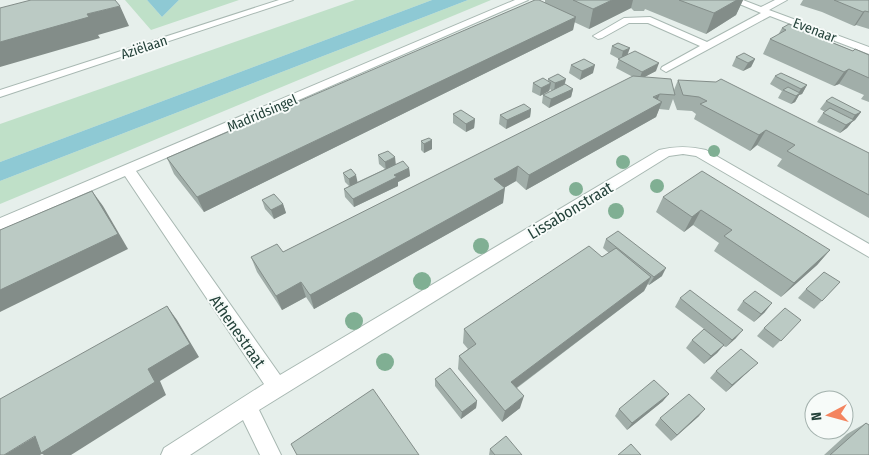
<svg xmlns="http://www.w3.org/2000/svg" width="869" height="455" font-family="'Fira Sans Condensed',sans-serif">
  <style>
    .green { fill: #bfe0c8 }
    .water { fill: #8ec9d4 }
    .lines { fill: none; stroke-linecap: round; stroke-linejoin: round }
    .minor-casing { stroke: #a8b8b2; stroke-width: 2 }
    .tertiary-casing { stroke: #a8b8b2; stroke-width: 2 }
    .minor { fill: #fff; fill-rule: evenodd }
    .tertiary { fill: #fff; fill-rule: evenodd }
    .tree { fill: #80af93 }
    .wall { fill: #a1aea9 }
    .shaded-wall { fill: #838d89 }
    .building { fill: #bbcac4; stroke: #838d89 }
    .labels { text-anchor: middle; stroke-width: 4; stroke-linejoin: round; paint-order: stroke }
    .far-street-label { font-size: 14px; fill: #24423a; stroke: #f7fbf9 }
    .street-label { font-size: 16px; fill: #24423a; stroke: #f7fbf9 }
  </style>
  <rect width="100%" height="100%" fill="#e6efeb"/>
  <g class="green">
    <path d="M 125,0 L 147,0 L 162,17 L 179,0 L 239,0 L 151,30 Z"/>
    <path d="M 355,0 L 432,0 L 0,162 L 0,124 Z"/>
    <path d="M 468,0 L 491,0 L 0,204 L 0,181 Z"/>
  </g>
  <g class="water">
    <path d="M 147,0 L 179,0 L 162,17 Z"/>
    <path d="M 432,0 L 468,0 L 0,181 L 0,162 Z"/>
  </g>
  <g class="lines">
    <g class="minor-casing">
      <g id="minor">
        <path d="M 515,0 L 528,0 L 136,171 L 280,375 L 659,150 C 676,146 689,146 706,150 L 869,244 L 869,257 L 696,156 L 683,154 L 669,156 L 259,410 L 281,455 L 260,455 L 243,420 L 190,455 L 161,455 L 164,448 L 264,384 L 125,176 L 0,230 L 0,218 Z"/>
        <path d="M 730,0 L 743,0 L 761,7 L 775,0 L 787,0 L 769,10 L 869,47 L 869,54 L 770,16 L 666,72 L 661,69 L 662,67 L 700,46 L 648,23 L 629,23 L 602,38 L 598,39 L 593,36 L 624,18 L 650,17 L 707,42 L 761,13 Z"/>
      </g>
    </g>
    <g class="tertiary-casing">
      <path id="tertiary" d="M 279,0 L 293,0 L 0,97 L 0,90 Z"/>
    </g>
    <use href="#minor" class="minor"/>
    <use href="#tertiary" class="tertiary"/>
  </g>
  <g class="tree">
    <circle cx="714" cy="151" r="6"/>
    <circle cx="623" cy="162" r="7"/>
    <circle cx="657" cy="186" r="7"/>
    <circle cx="576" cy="189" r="7"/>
    <circle cx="616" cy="211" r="8"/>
    <circle cx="481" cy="246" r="8"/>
    <circle cx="422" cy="281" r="9"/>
    <circle cx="354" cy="321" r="9"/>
    <circle cx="385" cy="362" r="9"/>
  </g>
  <g class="wall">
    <path d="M 545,0 L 743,0 L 736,15 L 706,34 L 645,9 L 644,11 L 634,11 L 631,8 L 589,29 L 574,22 L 573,30 L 204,212 L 174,174 L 167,158 L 545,3 Z"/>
    <path d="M 803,0 L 869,0 L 869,29 L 856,25 L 854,26 L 822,12 L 800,5 Z"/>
    <path d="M 782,28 L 834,43 L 853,51 L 869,55 L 869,102 L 861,99 L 864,95 L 839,84 L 834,86 L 763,54 L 770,39 L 778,35 Z"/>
    <path d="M 618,43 L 627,55 L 656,71 L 644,77 L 674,90 L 678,80 L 869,153 L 869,218 L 777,166 L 782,159 L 757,145 L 750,151 L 694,119 L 696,114 L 692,111 L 677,110 L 673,99 L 669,110 L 659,109 L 656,117 L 526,190 L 516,181 L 504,188 L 503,203 L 314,309 L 306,297 L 282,310 L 257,272 L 251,257 L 283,252 L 633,77 L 616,68 L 619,59 L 610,54 L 612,46 Z"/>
    <path d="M 736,57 L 755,59 L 751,67 L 743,71 L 732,66 Z"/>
    <path d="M 571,65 L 593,73 L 580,80 L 569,73 Z"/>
    <path d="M 775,76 L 807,85 L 802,94 L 799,95 L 795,102 L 791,104 L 778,98 L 782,91 L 770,84 Z"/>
    <path d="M 548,79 L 573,89 L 571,97 L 549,108 L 542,103 L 543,95 L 552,91 L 550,89 L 549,91 L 540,96 L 532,92 L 533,83 L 548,81 Z"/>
    <path d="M 826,101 L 861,112 L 855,120 L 852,122 L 847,128 L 840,133 L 817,122 L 823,113 L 825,112 L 820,109 Z"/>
    <path d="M 531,109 L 530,117 L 506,129 L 499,124 L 500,115 Z"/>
    <path d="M 453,114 L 475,119 L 474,128 L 466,132 L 453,123 Z"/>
    <path d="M 432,140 L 432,149 L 424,153 L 421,150 L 421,141 Z"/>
    <path d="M 378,155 L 395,164 L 409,168 L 410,176 L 398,182 L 398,186 L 354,207 L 345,197 L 344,189 L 349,186 L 345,182 L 343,173 L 357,182 L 385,169 L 379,164 Z"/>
    <path d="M 663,197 L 830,250 L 817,265 L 781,297 L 714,251 L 719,243 L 693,225 L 684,232 L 656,212 Z"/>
    <path d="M 262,200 L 283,204 L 286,213 L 274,219 L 265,209 Z"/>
    <path d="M 606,239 L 662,276 L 649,285 L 648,284 L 644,291 L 517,388 L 520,408 L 502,422 L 458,369 L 459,356 L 468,349 L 463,343 L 464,329 L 602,257 L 609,253 L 603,248 Z"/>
    <path d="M 840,282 L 814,309 L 798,298 L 806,289 Z"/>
    <path d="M 680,298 L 736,338 L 726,347 L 723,346 L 717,353 L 704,364 L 686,348 L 692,340 L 704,329 L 675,307 Z"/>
    <path d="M 743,301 L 765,312 L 754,322 L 737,310 Z"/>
    <path d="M 801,320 L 773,348 L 757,336 L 764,328 Z"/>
    <path d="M 750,370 L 726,392 L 710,378 L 716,371 Z"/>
    <path d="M 435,379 L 477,401 L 476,408 L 461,419 L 435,386 Z"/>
    <path d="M 663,401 L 627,430 L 615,416 L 619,409 Z"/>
    <path d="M 699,416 L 671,441 L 655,425 L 660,418 Z"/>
    <path d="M 866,423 L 869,455 L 824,455 L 847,434 Z"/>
    <path d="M 490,449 L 522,455 L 489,455 Z"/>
  </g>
  <g class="shaded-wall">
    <path d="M 612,0 L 633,0 L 631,8 L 589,29 L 593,9 Z"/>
    <path d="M 737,0 L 743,0 L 736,15 L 706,34 L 714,13 Z"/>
    <path d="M 120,6 L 129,26 L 98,35 L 100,38 L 0,67 L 0,42 L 87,14 Z"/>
    <path d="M 865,11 L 856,25 L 854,26 L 863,12 Z"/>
    <path d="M 576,17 L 573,30 L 204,212 L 197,197 Z"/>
    <path d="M 630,48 L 627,56 L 621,60 L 623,51 Z"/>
    <path d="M 755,59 L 751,67 L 743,71 L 748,63 Z"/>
    <path d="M 659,63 L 656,71 L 639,80 L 642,72 Z"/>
    <path d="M 595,65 L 593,73 L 580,80 L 582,71 Z"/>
    <path d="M 849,69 L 839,84 L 834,86 L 844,72 Z"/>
    <path d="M 566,79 L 564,87 L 554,92 L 555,83 Z"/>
    <path d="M 551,83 L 549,91 L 540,96 L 541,88 Z"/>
    <path d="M 807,85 L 802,94 L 799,95 L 795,102 L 791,104 L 801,89 Z"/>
    <path d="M 573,89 L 571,97 L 549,108 L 551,99 Z"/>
    <path d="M 660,94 L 655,105 L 662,102 L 656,117 L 526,190 L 529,175 Z"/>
    <path d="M 531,109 L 530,117 L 506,129 L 507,120 Z"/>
    <path d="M 861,112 L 855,120 L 852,122 L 847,128 L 840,133 L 846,125 L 851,121 L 855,115 Z"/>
    <path d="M 475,119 L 474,128 L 466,132 L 466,124 Z"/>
    <path d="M 766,130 L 757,145 L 750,151 L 759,135 Z"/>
    <path d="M 432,140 L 432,149 L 424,153 L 424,144 Z"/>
    <path d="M 395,157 L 396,166 L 386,171 L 385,162 Z"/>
    <path d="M 518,166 L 516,181 L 493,194 L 494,179 Z"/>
    <path d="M 409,168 L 410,176 L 398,182 L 398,186 L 354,207 L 353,199 L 394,175 Z"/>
    <path d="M 356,175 L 358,184 L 350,188 L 349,179 Z"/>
    <path d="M 505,188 L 503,203 L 314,309 L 310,295 Z"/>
    <path d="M 92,191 L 103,206 L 128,249 L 0,312 L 0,290 Z"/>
    <path d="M 283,204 L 286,213 L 274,219 L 271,210 Z"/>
    <path d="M 701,210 L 693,225 L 684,232 L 692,217 Z"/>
    <path d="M 830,250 L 817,265 L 781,297 L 794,283 Z"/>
    <path d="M 666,268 L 662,276 L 649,285 L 654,277 Z"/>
    <path d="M 651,277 L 644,291 L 508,394 L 511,382 Z"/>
    <path d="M 301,282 L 306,297 L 282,310 L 276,296 Z"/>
    <path d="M 772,303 L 765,312 L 754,322 L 761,314 Z"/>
    <path d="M 167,306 L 177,320 L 199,357 L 160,381 L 166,395 L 71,455 L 44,455 L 42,454 L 40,455 L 4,455 L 148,369 Z"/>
    <path d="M 743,330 L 736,338 L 726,347 L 732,340 Z"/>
    <path d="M 724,345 L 717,353 L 704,364 L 711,356 Z"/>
    <path d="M 758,363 L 750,370 L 726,392 L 732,385 Z"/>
    <path d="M 669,394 L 663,401 L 627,430 L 632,423 Z"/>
    <path d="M 524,396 L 520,408 L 502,422 L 505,411 Z"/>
    <path d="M 477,401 L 476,408 L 461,419 L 462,412 Z"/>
    <path d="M 705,409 L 699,416 L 671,441 L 677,435 Z"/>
  </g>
  <g class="building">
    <path d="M 31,0 L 115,0 L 120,6 L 87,14 L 89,17 L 0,42 L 0,8 Z"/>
    <path d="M 535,0 L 539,0 L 576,17 L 197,197 L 167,158 Z"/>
    <path d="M 573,0 L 612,0 L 593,9 Z"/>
    <path d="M 679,0 L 737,0 L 714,13 Z"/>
    <path d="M 834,0 L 869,0 L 869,12 L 865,11 L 863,12 Z"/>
    <path d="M 789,24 L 804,31 L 807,29 L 835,41 L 833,43 L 853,51 L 855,49 L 869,55 L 869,78 L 849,69 L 844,72 L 770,39 L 786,30 L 782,28 Z"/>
    <path d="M 618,43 L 630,48 L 623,51 L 612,46 Z"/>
    <path d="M 635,51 L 659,63 L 642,72 L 618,59 Z"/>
    <path d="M 744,53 L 755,59 L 748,63 L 736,57 Z"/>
    <path d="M 584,59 L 595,65 L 582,71 L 571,65 Z"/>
    <path d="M 781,73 L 807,85 L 801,89 L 775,76 Z"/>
    <path d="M 558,74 L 566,79 L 555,83 L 548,79 Z"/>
    <path d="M 633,76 L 671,79 L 675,95 L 660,94 L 653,97 L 662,102 L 529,175 L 518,166 L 506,173 L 494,179 L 505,188 L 310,295 L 301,282 L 276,296 L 251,257 L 277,244 L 283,252 Z"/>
    <path d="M 543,78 L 551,83 L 541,88 L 533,83 Z"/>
    <path d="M 721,79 L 869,153 L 869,195 L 787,151 L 795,145 L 766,130 L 759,135 L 700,104 L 707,101 L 699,97 L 683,95 L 678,80 L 716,82 Z"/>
    <path d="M 565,84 L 573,89 L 551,99 L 543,95 Z"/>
    <path d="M 788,87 L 800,93 L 796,96 L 783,90 Z"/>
    <path d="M 832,97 L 861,112 L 855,115 L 826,101 Z"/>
    <path d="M 524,104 L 531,109 L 507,120 L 500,115 Z"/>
    <path d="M 830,108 L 854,120 L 846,125 L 823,113 Z"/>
    <path d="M 461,110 L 475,119 L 466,124 L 453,114 Z"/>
    <path d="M 429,138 L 432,140 L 424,144 L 421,141 Z"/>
    <path d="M 388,151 L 395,157 L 385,162 L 378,155 Z"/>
    <path d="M 403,161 L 409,168 L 394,175 L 397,177 L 353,199 L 344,189 Z"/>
    <path d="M 351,169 L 356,175 L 349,179 L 343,173 Z"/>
    <path d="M 702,171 L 830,250 L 794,283 L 724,236 L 732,230 L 701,210 L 692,217 L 663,197 Z"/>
    <path d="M 92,191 L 118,234 L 0,290 L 0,230 Z"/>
    <path d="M 274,194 L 283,204 L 271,210 L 262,200 Z"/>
    <path d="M 618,231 L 666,268 L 654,277 L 606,239 Z"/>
    <path d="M 589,246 L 602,257 L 616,248 L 651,277 L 511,382 L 524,396 L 505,411 L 459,356 L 476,344 L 464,329 Z"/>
    <path d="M 824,272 L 840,282 L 822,301 L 806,289 Z"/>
    <path d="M 690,290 L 743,330 L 732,340 L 680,298 Z"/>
    <path d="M 755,291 L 772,303 L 761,314 L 743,301 Z"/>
    <path d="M 167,306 L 190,344 L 148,369 L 155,382 L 41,453 L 35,436 L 4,455 L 0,455 L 0,399 Z"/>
    <path d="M 785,308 L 801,320 L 781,341 L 764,328 Z"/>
    <path d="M 704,329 L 724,345 L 711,356 L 692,340 Z"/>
    <path d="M 741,349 L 758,363 L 732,385 L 716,371 Z"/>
    <path d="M 450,368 L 477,401 L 462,412 L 435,379 Z"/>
    <path d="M 654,380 L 669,394 L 632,423 L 619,409 Z"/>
    <path d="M 373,389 L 419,455 L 297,455 L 291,444 Z"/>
    <path d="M 689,394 L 705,409 L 677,435 L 660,418 Z"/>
    <path d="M 866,423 L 869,425 L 869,455 L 830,455 Z"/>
    <path d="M 506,436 L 522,455 L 495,455 L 490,449 Z"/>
    <path d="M 631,444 L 641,455 L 618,455 Z"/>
  </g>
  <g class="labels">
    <g class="far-street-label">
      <text transform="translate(815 30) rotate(21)" y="5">Evenaar</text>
      <text transform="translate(144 47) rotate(-18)" y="5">Aziëlaan</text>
      <text transform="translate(262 113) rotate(-23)" y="5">Madridsingel</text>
    </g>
    <g class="street-label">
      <text transform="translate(570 210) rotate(-31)" y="6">Lissabonstraat</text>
      <text transform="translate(238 331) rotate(55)" y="6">Athenestraat</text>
    </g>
  </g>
  <g transform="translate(829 415) rotate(264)"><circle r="24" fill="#f7fbf9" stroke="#a3b1ad"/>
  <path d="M0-4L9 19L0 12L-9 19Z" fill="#f4845f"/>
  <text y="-8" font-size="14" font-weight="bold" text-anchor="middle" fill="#24423a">N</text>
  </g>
</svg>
